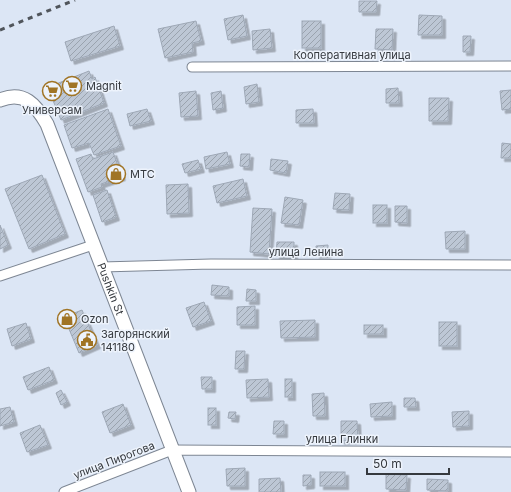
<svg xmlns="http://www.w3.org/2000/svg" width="511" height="492" font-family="Inter,sans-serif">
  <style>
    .building { fill: url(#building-hatch); stroke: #9ea8b6; filter: url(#shadow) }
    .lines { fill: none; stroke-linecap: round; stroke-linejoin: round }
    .street-casing { stroke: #7d8693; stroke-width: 11 }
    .secondary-casing { stroke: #7d8693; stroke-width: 15 }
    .street { stroke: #fff; stroke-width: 9 }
    .secondary { stroke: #fff; stroke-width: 13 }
    .rail { stroke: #50555b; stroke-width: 3; stroke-dasharray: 5 5; stroke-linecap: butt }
    .labels { text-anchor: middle; stroke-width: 3; stroke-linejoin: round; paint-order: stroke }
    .street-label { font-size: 11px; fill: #35393e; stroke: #edf3fc }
    .poi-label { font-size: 11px; fill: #35393e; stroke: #edf3fc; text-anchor: start }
  </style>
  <defs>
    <pattern id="building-hatch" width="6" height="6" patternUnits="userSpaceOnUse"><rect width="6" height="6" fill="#bdc7d5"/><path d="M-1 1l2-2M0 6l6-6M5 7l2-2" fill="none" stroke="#9aa3ae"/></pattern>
    <filter id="shadow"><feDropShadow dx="3.5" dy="3.5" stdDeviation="0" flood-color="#0004"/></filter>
  </defs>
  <rect width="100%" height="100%" fill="#dce6f5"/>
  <g class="building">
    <path d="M 359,1 L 377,1 L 376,12 L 359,12 Z"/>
    <path d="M 243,15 L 247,36 L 228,40 L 224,19 Z"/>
    <path d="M 419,15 L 442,16 L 442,35 L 418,35 Z"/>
    <path d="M 196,21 L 201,41 L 192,43 L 193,52 L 165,58 L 158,29 Z"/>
    <rect x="302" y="21" width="19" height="27"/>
    <path d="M 114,26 L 120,46 L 71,61 L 65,42 Z"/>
    <path d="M 270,29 L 272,48 L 253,50 L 252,31 Z"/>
    <path d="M 376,29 L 393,29 L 392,50 L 375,49 Z"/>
    <path d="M 463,36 L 471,36 L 470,52 L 463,52 Z"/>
    <path d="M 89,71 L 92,79 L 95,77 L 104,103 L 61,120 L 52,98 L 59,96 L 56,84 Z"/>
    <path d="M 56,84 L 59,96 L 52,98 L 47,87 Z"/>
    <path d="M 257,84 L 259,102 L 246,104 L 244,87 Z"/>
    <path d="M 398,88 L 399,103 L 386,103 L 386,89 Z"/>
    <path d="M 511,90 L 511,109 L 502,110 L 500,91 Z"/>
    <path d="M 196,91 L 198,116 L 181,117 L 179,93 Z"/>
    <path d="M 221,91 L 223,108 L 213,110 L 211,93 Z"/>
    <path d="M 429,98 L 449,98 L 448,121 L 429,121 Z"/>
    <path d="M 108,109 L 121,146 L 94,155 L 89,143 L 72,148 L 64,125 Z"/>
    <path d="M 147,109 L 151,121 L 130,126 L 127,114 Z"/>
    <path d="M 313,109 L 314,123 L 296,123 L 296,110 Z"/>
    <path d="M 502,143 L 511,144 L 511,158 L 501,158 Z"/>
    <path d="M 113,152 L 122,177 L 101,184 L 102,187 L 88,192 L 76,159 L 91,154 L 93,159 Z"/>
    <path d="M 227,152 L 230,164 L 206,169 L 204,157 Z"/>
    <path d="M 241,154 L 250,154 L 249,167 L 240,166 Z"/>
    <path d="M 271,159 L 288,161 L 286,173 L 270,170 Z"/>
    <path d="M 198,160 L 201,169 L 185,173 L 182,164 Z"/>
    <path d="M 42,175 L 65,234 L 29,249 L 5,189 Z"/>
    <path d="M 243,179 L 247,196 L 217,203 L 213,186 Z"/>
    <path d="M 188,184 L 189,213 L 167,214 L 166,185 Z"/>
    <path d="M 107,190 L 116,217 L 102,222 L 93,195 Z"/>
    <path d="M 335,193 L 350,194 L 349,210 L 333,209 Z"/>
    <path d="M 285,197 L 303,200 L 299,225 L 281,223 Z"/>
    <rect x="373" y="205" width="14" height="18"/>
    <path d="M 395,206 L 407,206 L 407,223 L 395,222 Z"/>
    <path d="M 253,208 L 272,209 L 269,254 L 250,252 Z"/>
    <path d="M 0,225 L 8,245 L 0,249 Z"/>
    <path d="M 465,231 L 465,249 L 446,249 L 445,232 Z"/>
    <path d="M 277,242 L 294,242 L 294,257 L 276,256 Z"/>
    <path d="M 328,245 L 328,254 L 316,255 L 316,246 Z"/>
    <path d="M 212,285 L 229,287 L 229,296 L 211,295 Z"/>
    <path d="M 247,289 L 256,290 L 256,301 L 246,301 Z"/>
    <path d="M 204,302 L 211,321 L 193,327 L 186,308 Z"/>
    <path d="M 255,306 L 255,325 L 237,325 L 237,307 Z"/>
    <path d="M 82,310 L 97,345 L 79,353 L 64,317 Z"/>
    <path d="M 315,320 L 315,337 L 281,338 L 280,321 Z"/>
    <rect x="439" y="322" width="18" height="24"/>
    <path d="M 26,323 L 31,339 L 12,346 L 7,329 Z"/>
    <rect x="364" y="325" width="19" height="9"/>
    <path d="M 236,351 L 245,351 L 244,369 L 235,369 Z"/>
    <path d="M 49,367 L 54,380 L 28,390 L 23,377 Z"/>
    <path d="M 201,377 L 212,377 L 212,389 L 202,389 Z"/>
    <path d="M 268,379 L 269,397 L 247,398 L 246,380 Z"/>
    <rect x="285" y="379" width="7" height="18"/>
    <path d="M 61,390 L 67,402 L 61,405 L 56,393 Z"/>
    <path d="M 324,393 L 325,416 L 313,416 L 312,394 Z"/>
    <path d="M 404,398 L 415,398 L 416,407 L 404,407 Z"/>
    <path d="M 392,402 L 392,416 L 371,417 L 370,404 Z"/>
    <path d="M 123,404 L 131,425 L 110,433 L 102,412 Z"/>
    <path d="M 10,407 L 14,422 L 0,426 L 0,409 Z"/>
    <rect x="208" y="408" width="8" height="17"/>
    <path d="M 469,411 L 469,426 L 453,427 L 452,412 Z"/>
    <path d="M 229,412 L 236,412 L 235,419 L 228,418 Z"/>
    <path d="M 274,421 L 284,421 L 284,434 L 273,434 Z"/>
    <path d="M 341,421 L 357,421 L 358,440 L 341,441 Z"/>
    <path d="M 40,425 L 48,445 L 27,452 L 20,433 Z"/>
    <path d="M 245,468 L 245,486 L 227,486 L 226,469 Z"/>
    <rect x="320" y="472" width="25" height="14"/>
    <path d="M 386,474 L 407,475 L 406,490 L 386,489 Z"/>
    <path d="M 303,475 L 311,475 L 311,485 L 303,486 Z"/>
    <path d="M 280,478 L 281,492 L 259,492 L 259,479 Z"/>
    <path d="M 427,479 L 448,480 L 448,491 L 427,490 Z"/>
  </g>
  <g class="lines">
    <g class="street-casing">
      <g id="street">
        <path d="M 192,67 L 511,66"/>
        <path d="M 102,267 L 211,264 L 511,265"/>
        <path d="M 0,276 L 93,245"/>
        <path d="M 64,492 L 172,450 L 511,452"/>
      </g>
    </g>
    <g class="secondary-casing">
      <g id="secondary">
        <path id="s1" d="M 0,100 C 24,90 36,105 47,124 L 189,492"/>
      </g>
    </g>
    <use href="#street" class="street"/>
    <use href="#secondary" class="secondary"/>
    <path class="rail" d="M 0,30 L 75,0"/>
  </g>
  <defs>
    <g id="supermarket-ring" transform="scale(1)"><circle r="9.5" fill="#edf3fc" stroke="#a07425" stroke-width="1.5"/><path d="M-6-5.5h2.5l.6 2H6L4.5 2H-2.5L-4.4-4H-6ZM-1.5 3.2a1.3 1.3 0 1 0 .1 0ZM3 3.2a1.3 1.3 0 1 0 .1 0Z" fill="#a07425"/></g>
    <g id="shop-ring" transform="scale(1)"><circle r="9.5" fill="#edf3fc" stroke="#a07425" stroke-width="1.5"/><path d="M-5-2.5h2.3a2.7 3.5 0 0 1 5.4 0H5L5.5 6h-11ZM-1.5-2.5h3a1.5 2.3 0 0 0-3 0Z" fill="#a07425"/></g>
    <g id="civic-ring" transform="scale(1)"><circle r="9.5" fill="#edf3fc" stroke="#a07425" stroke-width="1.5"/><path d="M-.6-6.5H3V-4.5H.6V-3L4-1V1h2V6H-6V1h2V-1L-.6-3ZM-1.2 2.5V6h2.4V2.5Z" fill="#a07425"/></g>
  </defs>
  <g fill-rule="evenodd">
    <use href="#supermarket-ring" x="72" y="86"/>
    <use href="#supermarket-ring" x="52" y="91"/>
    <use href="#shop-ring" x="116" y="174"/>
    <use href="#shop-ring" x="67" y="319"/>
    <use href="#civic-ring" x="87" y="340"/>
  </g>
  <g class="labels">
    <g class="street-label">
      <text x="352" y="59">Кооперативная улица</text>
      <text x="306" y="256">улица Ленина</text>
      <text dy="4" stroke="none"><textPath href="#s1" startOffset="236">Pushkin St</textPath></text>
      <text x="342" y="443">улица Глинки</text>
      <text transform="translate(114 460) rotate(-21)" y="4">улица Пирогова</text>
    </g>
    <g class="poi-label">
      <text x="86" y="90">Magnit</text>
      <text x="52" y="114" text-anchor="middle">Универсам</text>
      <text x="130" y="178">МТС</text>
      <text x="81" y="323">Ozon</text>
      <text x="101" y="338">Загорянский<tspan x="101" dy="13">141180</tspan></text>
    </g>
  </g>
  <path d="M367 468v6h82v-6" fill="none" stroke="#35393e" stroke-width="2"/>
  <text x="373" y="468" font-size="12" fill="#35393e" stroke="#edf3fc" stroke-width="3" paint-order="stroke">50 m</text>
</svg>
